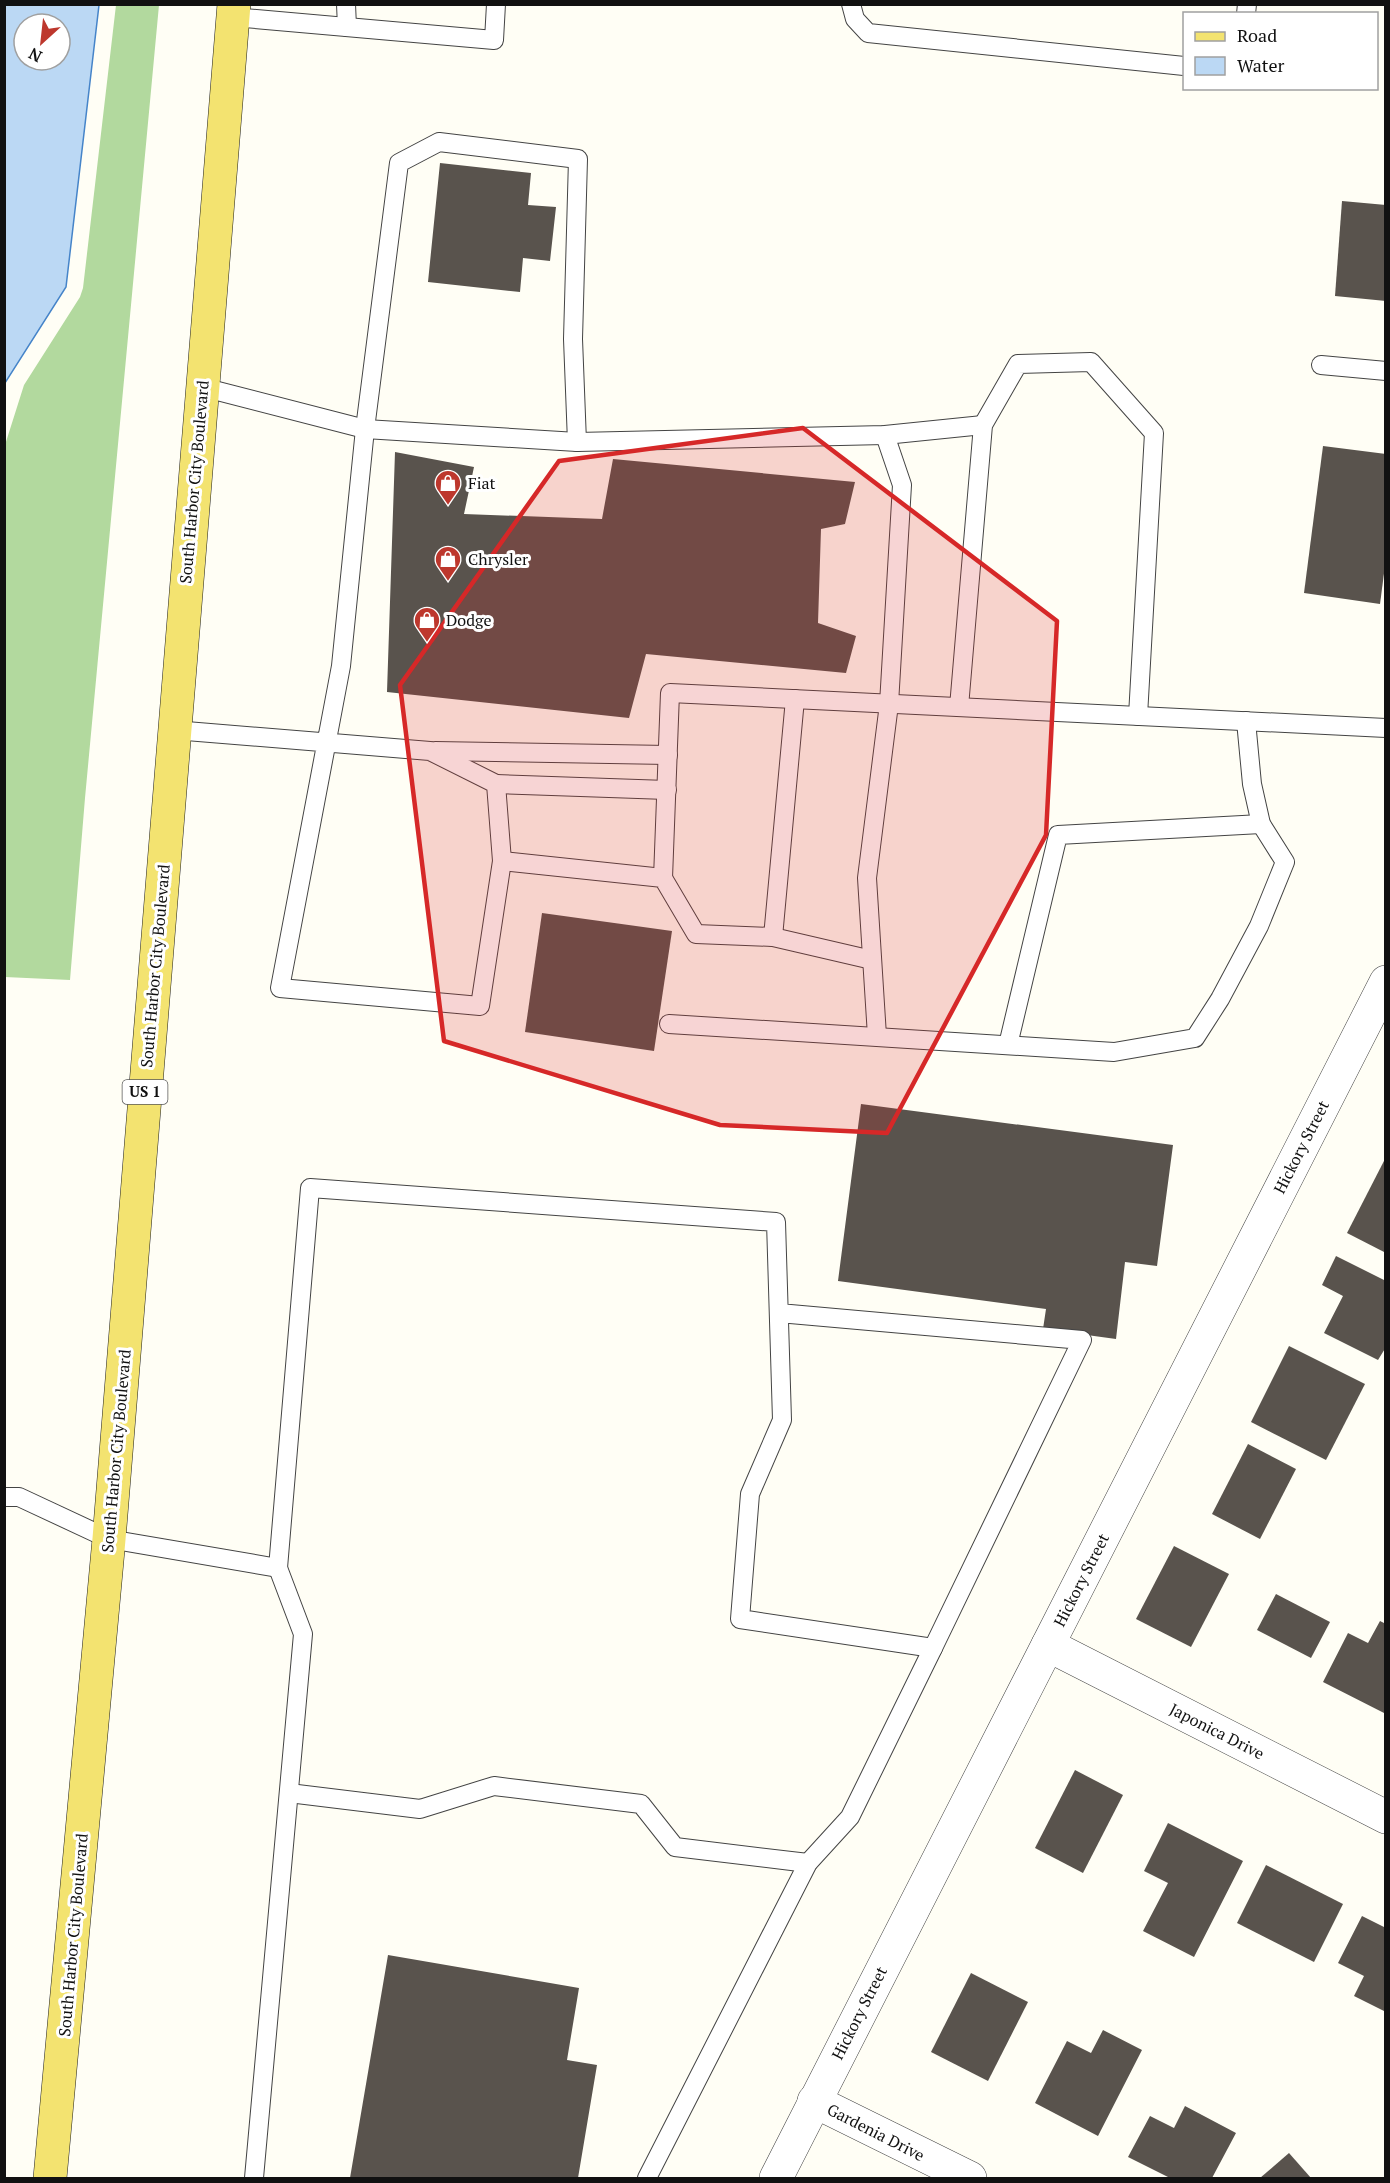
<svg xmlns="http://www.w3.org/2000/svg" width="1390" height="2183" font-family="'PT Serif',serif">
  <style>
    .forest { fill: #b2d99e }
    .water { fill: #bbd8f4; stroke: #4584c9; stroke-width: 1.5; fill-rule: evenodd }
    .building { fill: #59534d }
    .lines { fill: none; stroke-linecap: round; stroke-linejoin: round }
    .lane-casing { stroke: #444; stroke-width: 20 }
    .street-casing { stroke: #444; stroke-width: 34 }
    .primary-casing { stroke: #222; stroke-width: 34 }
    .lane { stroke: #fff; stroke-width: 18 }
    .street { stroke: #fff; stroke-width: 33 }
    .primary { stroke: #f3e370; stroke-width: 33 }
    .marked { fill: #d62828; fill-opacity: 0.2; stroke: #d62828; stroke-width: 4.5; stroke-linejoin: round }
    .labels { text-anchor: middle; stroke-width: 6; stroke-linejoin: round; paint-order: stroke }
    .shield { fill: #fff; stroke: #585858; stroke-width: 1.5 }
    .shield-label { font-size: 15px; font-weight: bold; fill: #111 }
    .street-label { font-size: 16px; fill: #111; stroke: #fff }
    .poi-label { font-size: 16px; fill: #111; stroke: #fff; text-anchor: start }
  </style>
  <rect width="100%" height="100%" fill="#fffef5"/>
  <path class="forest" d="M 116,5 L 159,5 L 85,798 L 70,980 L 5,977 L 5,445 L 24,385 L 80,297 L 83,288 Z"/>
  <path class="water" d="M 5,4 L 99,5 L 66,287 L 5,383 ZM 24,24 L 60,24 L 60,60 L 24,60 Z"/>
  <g class="building">
    <path d="M 440,163 L 531,173 L 528,205 L 556,207 L 550,261 L 523,258 L 520,292 L 428,282 Z"/>
    <path d="M 1342,201 L 1386,205 L 1386,301 L 1335,296 Z"/>
    <path d="M 1323,446 L 1386,454 L 1386,558 L 1380,604 L 1304,593 Z"/>
    <path d="M 395,452 L 474,467 L 464,514 L 602,519 L 613,459 L 855,482 L 845,524 L 821,529 L 818,623 L 856,636 L 846,673 L 646,654 L 629,718 L 387,692 Z"/>
    <path d="M 542,913 L 672,931 L 654,1051 L 525,1032 Z"/>
    <path d="M 861,1104 L 1173,1145 L 1157,1266 L 1125,1262 L 1116,1339 L 1043,1329 L 1046,1309 L 838,1281 Z"/>
    <path d="M 1386,1157 L 1386,1253 L 1347,1233 Z"/>
    <path d="M 1336,1256 L 1386,1281 L 1386,1347 L 1378,1360 L 1324,1333 L 1343,1296 L 1322,1285 Z"/>
    <path d="M 1289,1346 L 1365,1384 L 1326,1460 L 1251,1422 Z"/>
    <path d="M 1248,1444 L 1296,1469 L 1260,1539 L 1212,1514 Z"/>
    <path d="M 1174,1546 L 1229,1574 L 1191,1647 L 1136,1619 Z"/>
    <path d="M 1276,1594 L 1330,1622 L 1311,1658 L 1257,1630 Z"/>
    <path d="M 1380,1621 L 1386,1624 L 1386,1714 L 1323,1682 L 1348,1633 L 1368,1643 Z"/>
    <path d="M 1075,1770 L 1123,1795 L 1083,1873 L 1035,1848 Z"/>
    <path d="M 1168,1823 L 1243,1861 L 1194,1957 L 1143,1931 L 1168,1883 L 1144,1871 Z"/>
    <path d="M 1266,1865 L 1343,1904 L 1314,1962 L 1237,1923 Z"/>
    <path d="M 1362,1916 L 1386,1928 L 1386,2012 L 1354,1996 L 1364,1976 L 1338,1963 Z"/>
    <path d="M 388,1955 L 579,1988 L 567,2060 L 597,2065 L 578,2178 L 350,2178 Z"/>
    <path d="M 971,1973 L 1028,2002 L 988,2081 L 931,2052 Z"/>
    <path d="M 1103,2030 L 1142,2050 L 1098,2136 L 1035,2103 L 1067,2041 L 1091,2053 Z"/>
    <path d="M 1185,2106 L 1236,2133 L 1212,2178 L 1170,2178 L 1128,2157 L 1150,2116 L 1174,2128 Z"/>
    <path d="M 1289,2153 L 1311,2178 L 1260,2178 Z"/>
  </g>
  <g class="lines">
    <g class="lane-casing">
      <g id="lane">
        <path d="M 346,4 L 347,27"/>
        <path d="M 851,4 L 855,19 L 868,33 L 1184,66"/>
        <path d="M 1246,14 L 1247,4"/>
        <path d="M 233,17 L 494,40 L 496,4"/>
        <path d="M 1321,365 L 1386,371"/>
        <path d="M 202,387 L 365,429 L 577,442 L 885,435 L 983,425"/>
        <path d="M 959,707 L 983,425 L 1018,364 L 1091,362 L 1154,433 L 1138,716"/>
        <path d="M 174,730 L 430,751 L 496,784 L 502,861 L 480,1006 L 280,988 L 341,666 L 365,429 L 399,163 L 439,142 L 578,159 L 573,339 L 577,442"/>
        <path d="M 435,751 L 668,755"/>
        <path d="M 496,784 L 667,790"/>
        <path d="M 502,861 L 663,878 L 696,934 L 773,937 L 872,960"/>
        <path d="M 663,878 L 670,693 L 1386,728"/>
        <path d="M 773,937 L 795,699"/>
        <path d="M 669,1024 L 1114,1052 L 1195,1038 L 1220,999 L 1259,926 L 1285,862 L 1261,824 L 1252,784 L 1246,721"/>
        <path d="M 877,1036 L 867,878 L 889,704 L 902,485 L 885,435"/>
        <path d="M 1008,1045 L 1058,835 L 1261,824"/>
        <path d="M 4,1497 L 19,1497 L 109,1539 L 278,1568 L 310,1188 L 776,1222 L 782,1420 L 750,1494 L 740,1619 L 933,1648 L 1082,1340 L 779,1313"/>
        <path d="M 289,1793 L 420,1809 L 494,1786 L 641,1804 L 675,1847 L 808,1863"/>
        <path d="M 254,2178 L 303,1634 L 278,1568"/>
        <path d="M 647,2178 L 808,1863 L 850,1817 L 933,1648"/>
      </g>
    </g>
    <g class="street-casing">
      <g id="street">
        <path d="M 1048,1645 L 1386,1817"/>
        <path d="M 814,2101 L 970,2178"/>
        <path d="M 776,2178 L 1386,982"/>
      </g>
    </g>
    <g class="primary-casing">
      <path id="primary" d="M 50,2178 L 109,1539 L 234,4"/>
    </g>
    <use href="#lane" class="lane"/>
    <use href="#street" class="street"/>
    <use href="#primary" class="primary"/>
  </g>
  <path class="marked" d="M 803,428 L 1057,621 L 1046,835 L 887,1133 L 720,1125 L 444,1041 L 400,685 L 559,461 Z"/>
  <defs>
    <g id="shop-pin" transform="scale(1.35)"><path d="M0 17L-7.5 6A9.5 9.5 0 1 1 7.5 6Z" fill="#bd372d" stroke="#fff"/><path d="M-5-2.5h2.3a2.7 3.5 0 0 1 5.4 0H5L5.5 6h-11ZM-1.5-2.5h3a1.5 2.3 0 0 0-3 0Z" fill="#fff"/></g>
  </defs>
  <g fill-rule="evenodd">
    <use href="#shop-pin" x="448" y="483"/>
    <use href="#shop-pin" x="448" y="559"/>
    <use href="#shop-pin" x="427" y="620"/>
  </g>
  <g class="labels">
    <rect class="shield" x="122.5" y="1080" width="45" height="24" rx="4.5"/>
    <g class="shield-label">
      <text x="145" y="1097">US 1</text>
    </g>
    <g class="street-label">
      <text transform="translate(194 482) rotate(-85)" y="6">South Harbor City Boulevard</text>
      <text transform="translate(155 966) rotate(-85)" y="6">South Harbor City Boulevard</text>
      <text transform="translate(1301 1147) rotate(-63)" y="6">Hickory Street</text>
      <text transform="translate(116 1451) rotate(-85)" y="6">South Harbor City Boulevard</text>
      <text transform="translate(1081 1580) rotate(-63)" y="6">Hickory Street</text>
      <text transform="translate(1217 1731) rotate(27)" y="6">Japonica Drive</text>
      <text transform="translate(73 1935) rotate(-85)" y="6">South Harbor City Boulevard</text>
      <text transform="translate(859 2013) rotate(-63)" y="6">Hickory Street</text>
      <text transform="translate(876 2132) rotate(27)" y="6">Gardenia Drive</text>
    </g>
    <g class="poi-label">
      <text x="468" y="489">Fiat</text>
      <text x="468" y="565">Chrysler</text>
      <text x="446" y="626">Dodge</text>
    </g>
  </g>
  <rect width="1390" height="2183" fill="none" stroke="#111111" stroke-width="12"/>
  <rect x="1183" y="12" width="195" height="78" fill="#ffffff" stroke="#a0a0a0" stroke-width="1.5"/>
  <rect x="1195" y="32" width="30" height="9" fill="#f3e370" stroke="#a0a0a0" stroke-width="1.5"/>
  <text x="1237" y="42" font-size="18" fill="#111111">Road</text>
  <rect x="1195" y="57" width="30" height="18" fill="#bbd8f4" stroke="#a0a0a0" stroke-width="1.5"/>
  <text x="1237" y="72" font-size="18" fill="#111111">Water</text>
  <g transform="translate(42 42) rotate(207)"><circle r="28" fill="#ffffff" stroke="#a0a0a0" stroke-width="1.5"/>
  <path d="M0-4.5L10 22L0 15L-10 22Z" fill="#bd372d"/>
  <text y="-9" font-size="16" font-weight="bold" text-anchor="middle" fill="#111111">N</text>
  </g>
</svg>
